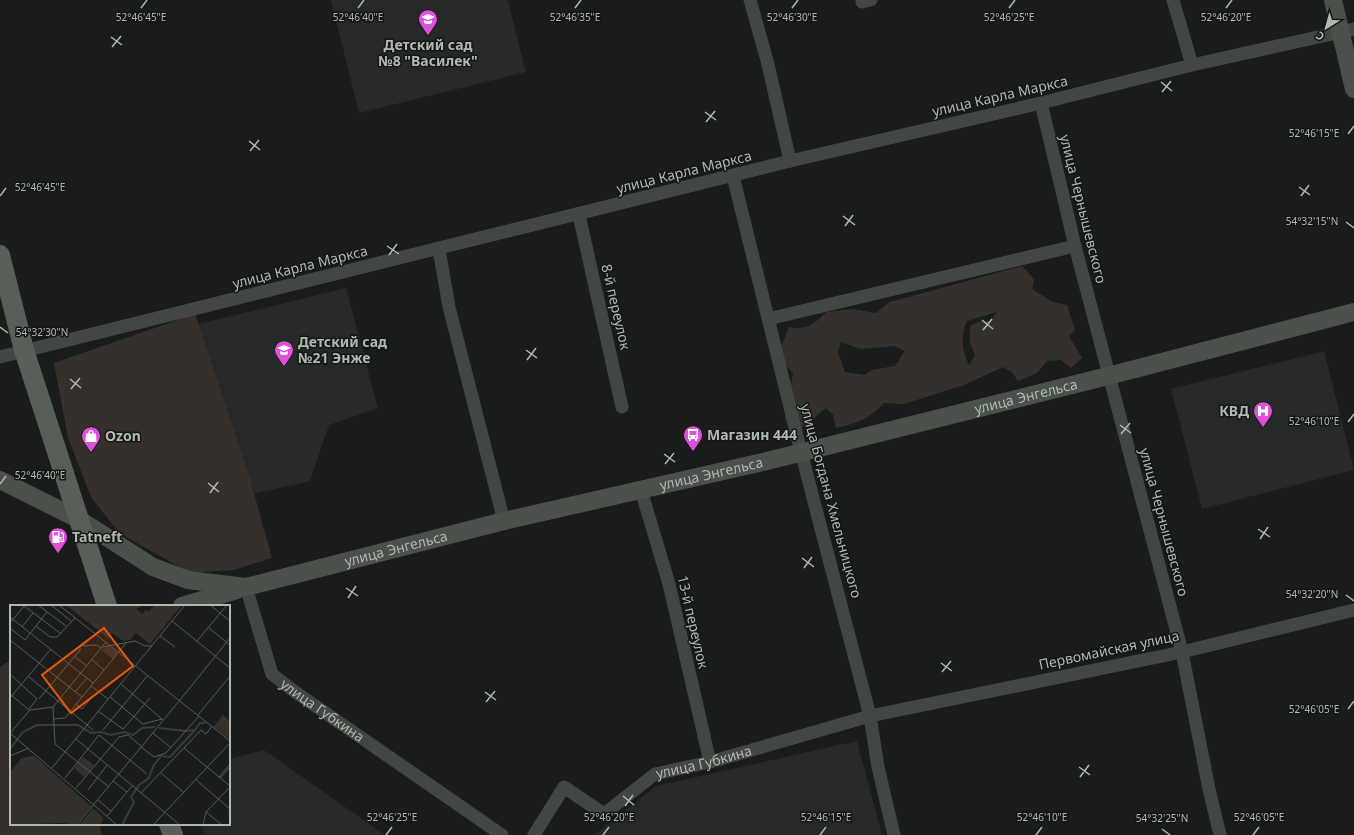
<svg xmlns="http://www.w3.org/2000/svg" width="1354" height="835" font-family="'Noto Sans',sans-serif">
  <style>
    .built { fill: #262927 }
    .green { fill: #35302c; fill-rule: evenodd }
    .lines { fill: none; stroke-linecap: round; stroke-linejoin: round }
    .street { stroke: #424743; stroke-width: 13 }
    .secondary { stroke: #4a504a; stroke-width: 18 }
    .primary { stroke: #585f59; stroke-width: 20 }
    .ticks { fill: none; stroke: #aebaaf; stroke-width: 1.5 }
    .labels { text-anchor: middle; stroke-width: 3; stroke-linejoin: round; paint-order: stroke }
    .poi-label { font-size: 14px; font-weight: bold; fill: #aebaaf; stroke: #151716; text-anchor: start }
    .street-label { font-size: 14px; fill: #aebaaf; stroke: #151716 }
    .inset-river { fill: none; stroke: #343f31; stroke-width: 2 }
    .inset-road { fill: none; stroke: #555b56; stroke-width: 1 }
    .view { fill: #e8590c; fill-opacity: 0.15; stroke: #e8590c; stroke-width: 2 }
    .inset-edge { fill: none; stroke: #aebaaf; stroke-width: 2 }
    .ticks-label { font-size: 10px; text-anchor: middle; fill: #aebaaf; stroke: #151716; stroke-width: 3; stroke-linejoin: round; paint-order: stroke }
  </style>
  <rect width="100%" height="100%" fill="#1a1c1b"/>
  <g class="built">
    <path d="M 331,0 L 508,0 L 526,72 L 359,113 Z"/>
    <path d="M 346,288 L 378,408 L 329,425 L 310,481 L 235,498 L 191,326 Z"/>
    <path d="M 1324,351 L 1354,470 L 1202,509 L 1171,389 Z"/>
    <path d="M 857,741 L 882,835 L 594,835 L 656,786 Z"/>
    <path d="M 264,750 L 385,835 L 205,835 L 200,824 L 229,824 L 229,759 Z"/>
  </g>
  <g class="green">
    <path d="M 1022,266 L 1034,279 L 1032,289 L 1053,302 L 1067,305 L 1075,330 L 1069,336 L 1082,358 L 1071,368 L 1061,360 L 1047,361 L 1037,373 L 1018,381 L 1012,372 L 1003,367 L 964,385 L 904,404 L 884,403 C 871,418 855,424 836,428 L 833,415 L 826,408 L 798,431 L 785,419 L 793,373 L 778,357 L 777,349 L 782,345 L 789,327 C 806,331 816,323 826,312 L 853,309 L 876,313 L 890,302 ZM 997,312 L 990,321 L 981,321 L 970,326 L 970,342 L 975,355 L 969,365 C 962,349 960,338 967,321 ZM 841,342 L 861,349 L 895,346 L 905,351 L 895,366 L 872,370 L 864,375 L 845,372 L 838,352 Z"/>
    <path d="M 195,314 L 250,479 L 272,558 L 233,570 L 190,573 L 119,533 L 91,497 L 68,438 L 54,363 Z"/>
    <path d="M 11,660 L 11,824 L 99,824 L 102,835 L 0,835 L 0,667 Z"/>
  </g>
  <g class="lines">
    <g class="street">
      <path d="M 750,0 L 768,64 L 790,161"/>
      <path d="M 1173,0 L 1192,65"/>
      <path d="M 862,2 L 871,0"/>
      <path d="M 1041,103 L 1075,246 L 1182,652 L 1209,789 L 1220,835"/>
      <path d="M 733,176 L 801,452 L 870,716 L 878,767 L 894,835"/>
      <path d="M 579,215 L 622,407"/>
      <path d="M 439,249 L 449,307 L 504,521"/>
      <path d="M 768,319 L 1075,246"/>
      <path d="M 0,357 L 790,161 L 1041,103 L 1192,65 L 1354,29"/>
      <path d="M 641,490 L 669,584 L 710,762"/>
      <path id="s1" d="M 246,587 L 272,674 L 291,689 L 502,835"/>
      <path id="s2" d="M 534,835 L 564,787 L 604,814 L 655,774 L 710,762 L 870,716 L 1182,652 L 1354,610"/>
    </g>
    <g class="secondary">
      <path d="M 1333,0 L 1354,89"/>
      <path id="s3" d="M 0,480 L 80,520 L 153,567 L 188,580 L 246,587 L 504,521 L 767,461 L 1108,376 L 1354,312"/>
      <path d="M 182,606 L 237,590"/>
    </g>
    <g class="primary">
      <path d="M 0,255 L 24,350 L 107,606"/>
      <path d="M 169,824 L 173,835"/>
    </g>
  </g>
  <path class="ticks" d="M 141,8 L 147,0M 358,8 L 364,0M 575,8 L 581,0M 792,8 L 798,0M 1009,8 L 1015,0M 1226,8 L 1232,0M 111,37 L 122,45M 112,47 L 121,36M 1161,82 L 1172,91M 1162,92 L 1171,81M 705,112 L 716,120M 706,122 L 715,111M 1348,134 L 1354,126M 249,141 L 260,150M 250,151 L 259,140M 1299,187 L 1310,195M 0,196 L 6,188M 1301,196 L 1309,185M 843,216 L 855,225M 1346,222 L 1354,228M 845,226 L 853,215M 387,246 L 399,254M 389,255 L 397,244M 982,320 L 993,329M 0,327 L 8,333M 983,330 L 992,319M 526,350 L 537,358M 527,360 L 536,348M 70,379 L 81,388M 71,389 L 80,378M 1348,422 L 1354,414M 1120,425 L 1131,433M 1121,434 L 1130,423M 664,454 L 675,462M 665,464 L 674,453M 208,483 L 219,492M 0,484 L 6,476M 210,493 L 218,482M 1258,529 L 1270,537M 1260,539 L 1268,527M 802,558 L 814,567M 804,568 L 812,557M 346,588 L 358,596M 1346,595 L 1354,601M 348,598 L 356,586M 941,663 L 952,671M 942,672 L 951,661M 485,692 L 496,700M 486,702 L 495,691M 1348,709 L 1354,701M 1079,767 L 1090,775M 1080,777 L 1089,765M 623,796 L 634,805M 625,806 L 633,795M 1162,829 L 1170,835M 386,835 L 392,827M 603,835 L 609,827M 820,835 L 826,827M 1036,835 L 1042,827M 1253,835 L 1259,827"/>
  <defs>
    <g id="school-pin" transform="scale(1)"><path d="M0 17L-7.5 6A9.5 9.5 0 1 1 7.5 6Z" fill="#de50da" stroke="#151716"/><path d="M0-5L7-2L0 1L-7-2ZM-4 1L0 2.5L4 1V4Q0 6-4 4Z" fill="#fff"/></g>
    <g id="hospital-pin" transform="scale(1)"><path d="M0 17L-7.5 6A9.5 9.5 0 1 1 7.5 6Z" fill="#de50da" stroke="#151716"/><path d="M-5-5h3v3.5h4V-5h3V5h-3V1.5h-4V5h-3Z" fill="#fff"/></g>
    <g id="bus-pin" transform="scale(1)"><path d="M0 17L-7.5 6A9.5 9.5 0 1 1 7.5 6Z" fill="#de50da" stroke="#151716"/><path d="M-5-6H5V4H4V6H2V4H-2V6H-4V4H-5ZM-3.5-4V0h7V-4ZM-3.5 1.2v1.5H-2V1.2ZM2 1.2v1.5H3.5V1.2Z" fill="#fff"/></g>
    <g id="shop-pin" transform="scale(1)"><path d="M0 17L-7.5 6A9.5 9.5 0 1 1 7.5 6Z" fill="#de50da" stroke="#151716"/><path d="M-5-2.5h2.3a2.7 3.5 0 0 1 5.4 0H5L5.5 6h-11ZM-1.5-2.5h3a1.5 2.3 0 0 0-3 0Z" fill="#fff"/></g>
    <g id="fuel-pin" transform="scale(1)"><path d="M0 17L-7.5 6A9.5 9.5 0 1 1 7.5 6Z" fill="#de50da" stroke="#151716"/><path d="M-5.5-6h7V0h2V4h1.3V-2.5L3-4.5l.8-.8L6-3V5H2.5V1h-1V6h-7ZM-4.2-4.7v3.2H.2V-4.7Z" fill="#fff"/></g>
  </defs>
  <g fill-rule="evenodd">
    <use href="#school-pin" x="428" y="19"/>
    <use href="#school-pin" x="284" y="350"/>
    <use href="#hospital-pin" x="1263" y="411"/>
    <use href="#bus-pin" x="693" y="435"/>
    <use href="#shop-pin" x="91" y="436"/>
    <use href="#fuel-pin" x="58" y="537"/>
  </g>
  <g class="labels">
    <g class="poi-label">
      <text x="428" y="50" text-anchor="middle">Детский сад<tspan x="428" dy="16">№8 "Василек"</tspan></text>
      <text x="298" y="347">Детский сад<tspan x="298" dy="16">№21 Энже</tspan></text>
      <text x="1249" y="416" text-anchor="end">КВД</text>
      <text x="707" y="440">Магазин 444</text>
      <text x="105" y="441">Ozon</text>
      <text x="72" y="542">Tatneft</text>
    </g>
    <g class="street-label">
      <text transform="translate(1000 96) rotate(-13)" y="5">улица Карла Маркса</text>
      <text transform="translate(684 172) rotate(-14)" y="5">улица Карла Маркса</text>
      <text transform="translate(1083 209) rotate(76)" y="5">улица Чернышевского</text>
      <text transform="translate(300 267) rotate(-14)" y="5">улица Карла Маркса</text>
      <text transform="translate(616 307) rotate(77)" y="5">8-й переулок</text>
      <text dy="5" stroke="none"><textPath href="#s3" startOffset="1075">улица Энгельса</textPath></text>
      <text dy="5" stroke="none"><textPath href="#s3" startOffset="751">улица Энгельса</textPath></text>
      <text transform="translate(831 501) rotate(75)" y="5">улица Богдана Хмельницкого</text>
      <text transform="translate(1164 522) rotate(75)" y="5">улица Чернышевского</text>
      <text dy="5" stroke="none"><textPath href="#s3" startOffset="427">улица Энгельса</textPath></text>
      <text transform="translate(693 622) rotate(77)" y="5">13-й переулок</text>
      <text transform="translate(1109 650) rotate(-12)" y="5">Первомайская улица</text>
      <text dy="5" stroke="none"><textPath href="#s1" startOffset="153">улица Губкина</textPath></text>
      <text dy="5" stroke="none"><textPath href="#s2" startOffset="220">улица Губкина</textPath></text>
    </g>
  </g>
  <g transform="translate(10 605)">
    <rect width="220" height="220" fill="#1a1c1b"/>
    <path d="M 56,0 L 133,0 L 126,4 L 132,9 L 136,5 L 138,7 L 145,0 L 171,1 L 140,39 L 126,28 L 120,35 L 113,36 L 97,24 L 101,28 L 99,34 ZM 99,41 L 108,47 L 103,54 L 91,45 ZM 213,110 L 220,116 L 220,134 L 203,122 ZM 24,151 L 81,201 L 66,220 L 53,218 L 0,220 L 0,167 L 12,153 ZM 73,152 L 84,160 L 74,172 L 64,163 ZM 83,203 L 94,214 L 90,220 L 69,220 Z" fill="#35302c"/>
    <path class="inset-river" d="M 149,123 L 176,126 L 185,125 L 190,118 L 195,118M 0,144 L 13,127 L 27,120 L 68,120 L 81,128 L 91,127 L 101,130 L 114,127 L 123,130 L 132,123 L 145,122M 112,220 L 124,197 L 121,192 L 129,180 L 138,174 L 144,160 L 151,151 L 160,152 L 185,125"/>
    <path class="inset-road" d="M 13,0 L 50,28M 28,0 L 56,21M 41,0 L 61,16M 49,0 L 220,136M 200,0 L 220,16M 0,12 L 83,78M 162,16 L 220,63M 0,18 L 15,0M 26,21 L 40,32 L 47,32 L 65,13M 12,22 L 23,8M 0,23 L 15,35 L 37,7M 199,23 L 220,40M 150,31 L 165,42M 0,35 L 72,92M 187,36 L 217,0M 93,42 L 125,36 L 135,41 L 142,41M 64,51 L 77,61M 82,55 L 94,65M 0,69 L 27,94 L 19,104M 18,71 L 83,125M 111,79 L 153,115M 81,81 L 98,94M 65,87 L 77,73M 0,89 L 19,105M 100,92 L 133,119 L 152,114M 0,93 L 41,44M 29,94 L 70,45 L 70,41 L 87,40 L 91,43M 170,95 L 220,33M 66,99 L 72,104 L 83,91M 43,102 L 45,139 L 99,182M 43,102 L 96,37M 88,106 L 113,124 L 140,93M 188,110 L 220,71M 43,114 L 55,113 L 116,38M 93,125 L 138,70M 0,128 L 20,105 L 43,102M 0,128 L 107,220M 143,128 L 160,142M 66,134 L 170,220M 131,142 L 144,152 L 156,148 L 189,111M 174,143 L 220,181M 0,151 L 19,143M 42,163 L 175,0M 151,168 L 173,187M 209,172 L 220,159M 55,173 L 89,130 L 137,169M 210,173 L 220,162M 185,174 L 220,204M 103,176 L 117,187M 66,183 L 109,132 L 118,130 L 132,142M 78,185 L 97,160M 131,188 L 191,125 L 196,129 L 202,121M 88,195 L 101,206M 84,199 L 170,95M 196,207 L 212,220M 97,211 L 122,181M 67,220 L 84,199M 143,220 L 220,138M 193,220 L 196,207 L 220,182"/>
    <path class="view" d="M 94,23 L 123,61 L 61,108 L 32,70 Z"/>
    <rect width="220" height="220" class="inset-edge"/>
  </g>
  <g class="ticks-label">
    <text x="141" y="21">52°46'45"E</text>
    <text x="358" y="21">52°46'40"E</text>
    <text x="575" y="21">52°46'35"E</text>
    <text x="792" y="21">52°46'30"E</text>
    <text x="1009" y="21">52°46'25"E</text>
    <text x="1226" y="21">52°46'20"E</text>
    <text x="1314" y="137">52°46'15"E</text>
    <text x="40" y="191">52°46'45"E</text>
    <text x="1312" y="225">54°32'15"N</text>
    <text x="42" y="336">54°32'30"N</text>
    <text x="1314" y="425">52°46'10"E</text>
    <text x="40" y="479">52°46'40"E</text>
    <text x="1312" y="598">54°32'20"N</text>
    <text x="1314" y="713">52°46'05"E</text>
    <text x="392" y="821">52°46'25"E</text>
    <text x="609" y="821">52°46'20"E</text>
    <text x="826" y="821">52°46'15"E</text>
    <text x="1042" y="821">52°46'10"E</text>
    <text x="1259" y="821">52°46'05"E</text>
    <text x="1162" y="822">54°32'25"N</text>
  </g>
  <g transform="translate(1326 28) rotate(217)" stroke="#151716" stroke-width="3" paint-order="stroke">
  <path d="M0-3L7 15L0 10L-7 15Z" fill="#aebaaf"/>
  <text y="-6" font-size="11" font-weight="bold" text-anchor="middle" fill="#aebaaf">С</text>
  </g>
</svg>
